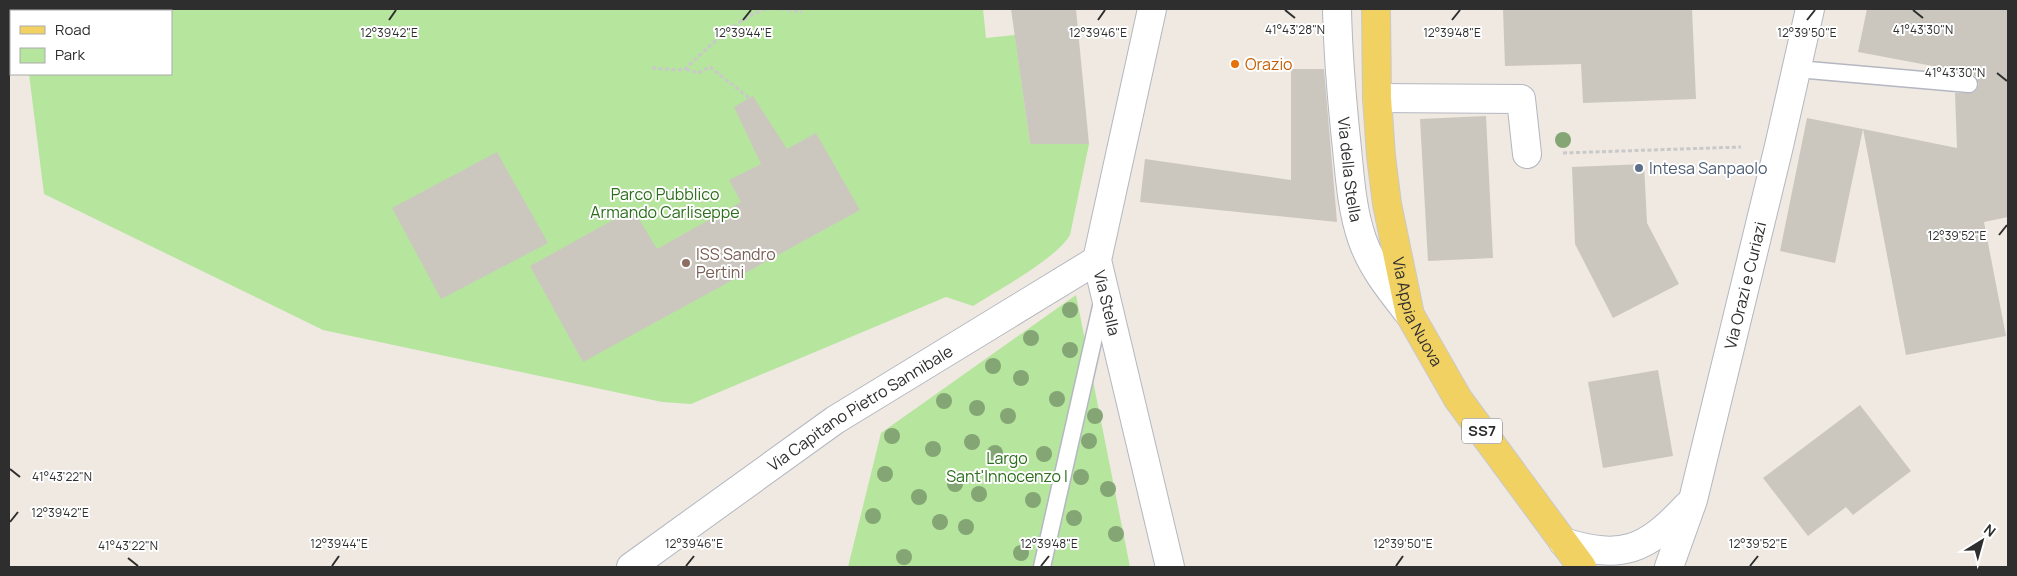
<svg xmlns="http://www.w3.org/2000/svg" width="2017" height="576" font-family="Manrope,sans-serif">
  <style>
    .green { fill: #b6e59e }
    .building { fill: #cbc7bf }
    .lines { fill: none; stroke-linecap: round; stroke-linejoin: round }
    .service-casing { stroke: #b4b7c1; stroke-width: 19 }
    .minor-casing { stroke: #b4b7c1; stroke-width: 30 }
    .tertiary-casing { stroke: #b4b7c1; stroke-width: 30 }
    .primary-casing { stroke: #c9c9c9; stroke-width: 30 }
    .path { stroke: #c9c9c9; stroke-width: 3; stroke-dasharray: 4 2.5; stroke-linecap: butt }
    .service { stroke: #fff; stroke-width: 16 }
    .minor { stroke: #fff; stroke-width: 28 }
    .tertiary { stroke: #fff; stroke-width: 28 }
    .primary { stroke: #f2d163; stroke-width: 28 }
    .tree { fill: #84a574 }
    .ticks { fill: none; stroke: #2e2e2e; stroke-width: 2 }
    .food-dot { fill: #e8710a; stroke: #fff; stroke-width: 2 }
    .service-dot { fill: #5c6f8a; stroke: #fff; stroke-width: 2 }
    .education-dot { fill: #8d6e63; stroke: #fff; stroke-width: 2 }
    .labels { text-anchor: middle; stroke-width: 4; stroke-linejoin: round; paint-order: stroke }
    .shield { fill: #fff; stroke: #6d6d6d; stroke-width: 1 }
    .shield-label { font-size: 15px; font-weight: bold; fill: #2e2e2e }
    .food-label { font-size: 16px; fill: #c56008; stroke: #fff; text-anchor: start }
    .service-label { font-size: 16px; fill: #4e5e75; stroke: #fff; text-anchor: start }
    .street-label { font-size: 16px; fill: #2e2e2e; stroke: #fff }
    .park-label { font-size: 16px; fill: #2c6e1b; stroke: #fff }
    .education-label { font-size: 16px; fill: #785e54; stroke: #fff; text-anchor: start }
    .ticks-label { font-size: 12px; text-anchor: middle; fill: #2e2e2e; stroke: #fff; stroke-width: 4; stroke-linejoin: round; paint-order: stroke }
  </style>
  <rect width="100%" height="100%" fill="#efe9e1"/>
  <g class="green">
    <path d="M 21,9 L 983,9 L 986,38 L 1015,35 L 1030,144 L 1089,144 L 1070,235 C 1055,260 999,289 973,306 L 946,297 L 691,404 L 662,402 L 323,330 L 44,194 L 29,74 L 171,74 L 171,11 L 22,11 Z"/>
    <path d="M 1076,295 L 1130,567 L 848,567 L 881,433 Z"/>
  </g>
  <g class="building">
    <path d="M 1011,9 L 1076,9 L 1089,144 L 1030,144 Z"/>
    <path d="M 1503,9 L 1692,9 L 1696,99 L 1583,103 L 1581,64 L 1505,66 Z"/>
    <path d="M 1867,9 L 2008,9 L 2008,217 L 1984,222 L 2006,336 L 1906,355 L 1863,129 L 1957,148 L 1955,93 L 1973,93 L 1977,89 L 1979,84 L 1975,76 L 1970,74 L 1954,73 L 1954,70 L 1858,52 Z"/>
    <path d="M 1291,69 L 1324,69 L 1337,222 L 1140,202 L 1145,159 L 1291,180 Z"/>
    <path d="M 753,96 L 787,149 L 816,133 L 860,210 L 583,362 L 530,266 L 633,209 L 657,249 L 741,202 L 729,180 L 761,164 L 734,107 Z"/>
    <path d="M 1486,116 L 1493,258 L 1428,261 L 1420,119 Z"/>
    <path d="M 1807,118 L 1863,129 L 1835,263 L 1780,251 Z"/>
    <path d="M 497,152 L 548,243 L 441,299 L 392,208 Z"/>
    <path d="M 1644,164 L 1647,223 L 1679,284 L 1613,318 L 1575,244 L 1572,167 Z"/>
    <path d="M 1658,370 L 1673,456 L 1603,468 L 1588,382 Z"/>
    <path d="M 1860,405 L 1911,471 L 1853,515 L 1846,507 L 1808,536 L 1763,478 Z"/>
  </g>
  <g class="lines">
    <g class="service-casing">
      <g id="service">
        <path d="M 1797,69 L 1969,84"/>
        <path d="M 1042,567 L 1102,302"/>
      </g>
    </g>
    <g class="minor-casing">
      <g id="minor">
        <path d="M 1377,98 L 1521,99 L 1527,154"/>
        <path id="s1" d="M 631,567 L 835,420 L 1097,260"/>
      </g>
    </g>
    <g class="tertiary-casing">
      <g id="tertiary">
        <path id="s2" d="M 1152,9 L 1097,260 L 1170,567"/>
        <path id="s3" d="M 1337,9 C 1338,56 1342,102 1347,149 C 1350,179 1352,210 1362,239 C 1372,268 1391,291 1410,315"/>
        <path d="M 1563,542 C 1622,560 1645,551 1687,506"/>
        <path id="s4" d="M 1669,567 L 1693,500 L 1779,146 L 1810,9"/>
      </g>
    </g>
    <g class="primary-casing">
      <g id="primary">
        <path id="s5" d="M 1376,9 L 1377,98 L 1381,156 L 1387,204 L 1410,315 L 1458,399 L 1582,567"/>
      </g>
    </g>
    <g class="path">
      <path d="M 652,68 L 677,70 L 685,69 C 704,51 742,14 767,9 C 778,7 791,11 802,12"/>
      <path d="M 686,69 L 698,73 L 710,67 L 749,98"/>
      <path d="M 1563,153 L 1741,147"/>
    </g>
    <use href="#service" class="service"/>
    <use href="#minor" class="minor"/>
    <use href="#tertiary" class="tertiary"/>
    <use href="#primary" class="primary"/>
  </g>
  <g class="tree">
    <circle cx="1563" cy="140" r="8"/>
    <circle cx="1070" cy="310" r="8"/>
    <circle cx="1031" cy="338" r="8"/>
    <circle cx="1070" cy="350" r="8"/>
    <circle cx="993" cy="366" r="8"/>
    <circle cx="1021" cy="378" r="8"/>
    <circle cx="1057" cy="399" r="8"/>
    <circle cx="944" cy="401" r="8"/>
    <circle cx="977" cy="408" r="8"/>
    <circle cx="1008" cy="416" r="8"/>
    <circle cx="1095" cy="416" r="8"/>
    <circle cx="892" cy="436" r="8"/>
    <circle cx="1089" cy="441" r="8"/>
    <circle cx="972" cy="442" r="8"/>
    <circle cx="933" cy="449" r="8"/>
    <circle cx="995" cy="453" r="8"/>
    <circle cx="1044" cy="454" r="8"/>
    <circle cx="885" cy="474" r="8"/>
    <circle cx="1081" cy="477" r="8"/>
    <circle cx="955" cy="484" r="8"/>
    <circle cx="1108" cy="489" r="8"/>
    <circle cx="979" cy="494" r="8"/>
    <circle cx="919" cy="497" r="8"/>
    <circle cx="1033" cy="500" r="8"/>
    <circle cx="873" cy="516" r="8"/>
    <circle cx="1074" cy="518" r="8"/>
    <circle cx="940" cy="522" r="8"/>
    <circle cx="966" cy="527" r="8"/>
    <circle cx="1116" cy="534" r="8"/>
    <circle cx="1021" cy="553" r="8"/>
    <circle cx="904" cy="557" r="8"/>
  </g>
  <path class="ticks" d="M 1285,10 L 1295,18M 1913,10 L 1923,18M 389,20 L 396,10M 743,20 L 751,10M 1098,20 L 1105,10M 1452,20 L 1460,10M 1807,20 L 1815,10M 1997,73 L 2007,81M 1999,235 L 2007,225M 10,469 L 20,477M 10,522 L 18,512M 128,558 L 138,566M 332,566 L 339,556M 686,566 L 694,556M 1041,566 L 1049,556M 1396,566 L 1403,556M 1750,566 L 1758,556"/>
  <circle class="food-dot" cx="1235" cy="64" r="5"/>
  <circle class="service-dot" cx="1639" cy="168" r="5"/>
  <circle class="education-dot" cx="686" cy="263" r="5"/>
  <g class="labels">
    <rect class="shield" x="1462" y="418.5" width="40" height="25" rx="4"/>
    <g class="shield-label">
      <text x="1482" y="436">SS7</text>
    </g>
    <g class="food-label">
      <text x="1245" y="70">Orazio</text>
    </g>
    <g class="service-label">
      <text x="1649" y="174">Intesa Sanpaolo</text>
    </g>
    <g class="street-label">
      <text dy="6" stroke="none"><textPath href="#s3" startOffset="161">Via della Stella</textPath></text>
      <text dy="6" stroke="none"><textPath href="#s4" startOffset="292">Via Orazi e Curiazi</textPath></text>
      <text dy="6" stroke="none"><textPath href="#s2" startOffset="301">Via Stella</textPath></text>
      <text dy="6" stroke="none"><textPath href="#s5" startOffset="308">Via Appia Nuova</textPath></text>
      <text dy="6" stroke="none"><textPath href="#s1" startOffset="279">Via Capitano Pietro Sannibale</textPath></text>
    </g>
    <g class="park-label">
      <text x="665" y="200">Parco Pubblico<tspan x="665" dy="18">Armando Carliseppe</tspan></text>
      <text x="1007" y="464">Largo<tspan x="1007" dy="18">Sant'Innocenzo I</tspan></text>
    </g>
    <g class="education-label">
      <text x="696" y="260">ISS Sandro<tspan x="696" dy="18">Pertini</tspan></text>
    </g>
  </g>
  <g class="ticks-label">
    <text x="1923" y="34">41°43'30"N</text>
    <text x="1295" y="34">41°43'28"N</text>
    <text x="389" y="37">12°39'42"E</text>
    <text x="743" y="37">12°39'44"E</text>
    <text x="1098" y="37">12°39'46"E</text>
    <text x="1452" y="37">12°39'48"E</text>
    <text x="1807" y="37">12°39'50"E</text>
    <text x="1955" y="77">41°43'30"N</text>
    <text x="1957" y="240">12°39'52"E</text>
    <text x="62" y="481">41°43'22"N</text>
    <text x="60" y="517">12°39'42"E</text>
    <text x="339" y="548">12°39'44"E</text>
    <text x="694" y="548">12°39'46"E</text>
    <text x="1049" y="548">12°39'48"E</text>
    <text x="1403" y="548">12°39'50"E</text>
    <text x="1758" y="548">12°39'52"E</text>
    <text x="128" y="550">41°43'22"N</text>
  </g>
  <rect width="2017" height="576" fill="none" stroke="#2e2e2e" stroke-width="20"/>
  <rect x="10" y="10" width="162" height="65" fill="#ffffff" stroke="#ababab"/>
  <rect x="20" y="26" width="25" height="8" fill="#f2d163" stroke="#ababab"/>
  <text x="55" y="35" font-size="15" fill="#2e2e2e">Road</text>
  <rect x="20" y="48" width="25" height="15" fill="#b6e59e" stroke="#ababab"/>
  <text x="55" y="60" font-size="15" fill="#2e2e2e">Park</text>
  <g transform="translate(1982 541) rotate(37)" stroke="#ffffff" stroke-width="4" paint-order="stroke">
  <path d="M0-4L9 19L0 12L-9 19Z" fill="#2e2e2e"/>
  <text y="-8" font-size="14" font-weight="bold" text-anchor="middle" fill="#2e2e2e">N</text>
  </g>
</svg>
